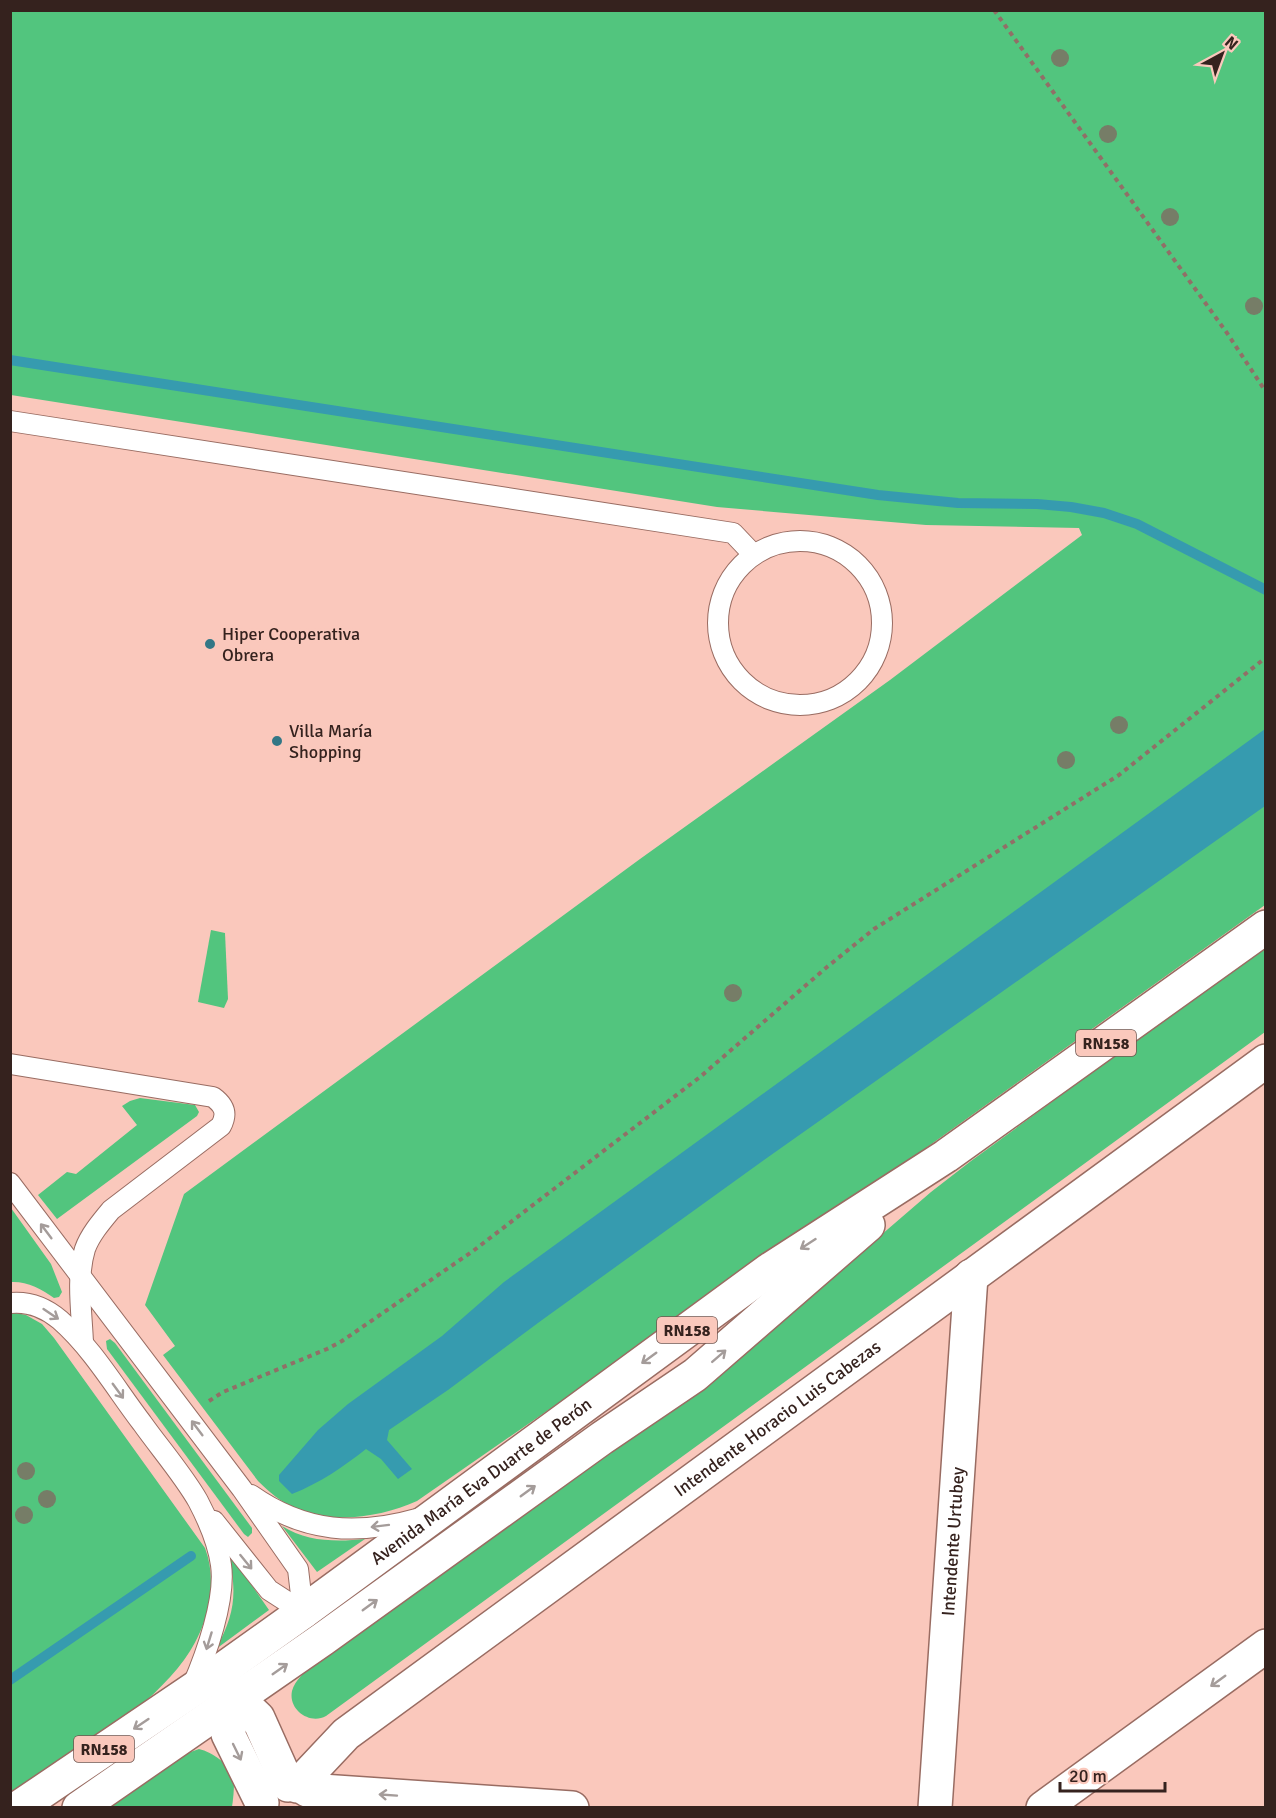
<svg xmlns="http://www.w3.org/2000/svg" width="1276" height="1818" font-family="Signika,sans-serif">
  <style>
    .green { fill: #52c57e }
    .water { fill: #369baf }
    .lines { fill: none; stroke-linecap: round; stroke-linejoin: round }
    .stream { stroke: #369baf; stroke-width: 10 }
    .lane-casing { stroke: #996c62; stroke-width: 22 }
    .street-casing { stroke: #996c62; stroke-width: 36 }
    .highway-casing { stroke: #996c62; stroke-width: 36 }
    .path { stroke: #916f67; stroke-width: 4; stroke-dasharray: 4.5 4.5; stroke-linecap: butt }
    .lane { stroke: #fff; stroke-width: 20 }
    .street { stroke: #fff; stroke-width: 33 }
    .highway { stroke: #fff; stroke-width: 33 }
    .tree { fill: #767d67 }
    .oneway { stroke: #a49c9a }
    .poi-dot { fill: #327786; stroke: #fac8bc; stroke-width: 2 }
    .labels { text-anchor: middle; stroke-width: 6; stroke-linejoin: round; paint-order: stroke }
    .shield { fill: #fac8bc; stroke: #70544d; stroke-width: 1.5 }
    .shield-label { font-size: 16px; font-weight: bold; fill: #35221e }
    .poi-label { font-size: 18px; fill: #35221e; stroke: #fac8bc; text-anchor: start }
    .street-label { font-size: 18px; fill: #35221e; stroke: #fac8bc }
  </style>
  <rect width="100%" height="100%" fill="#fac8bc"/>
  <g class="green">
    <path d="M 10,11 L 1265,11 L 1265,905 L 898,1168 L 417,1501 C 381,1517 332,1525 295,1508 C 281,1502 269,1492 258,1481 L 163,1355 L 175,1346 L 145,1305 L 184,1194 L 640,859 L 890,680 L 1082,535 L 1079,528 L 926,525 L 717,507 L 11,395 Z"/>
    <path d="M 211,930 L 225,933 L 228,999 L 224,1008 L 198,1002 Z"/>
    <path d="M 1265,946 L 1265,1032 L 326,1716 C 310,1725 288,1710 292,1691 C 295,1680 305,1672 313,1665 L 772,1329 L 931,1192 L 971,1161 Z"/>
    <path d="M 140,1098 L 195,1105 L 199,1112 L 197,1116 L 57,1219 L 38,1195 L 67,1172 L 76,1174 L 137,1125 L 122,1106 L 130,1101 Z"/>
    <path d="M 11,1208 L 51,1264 L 62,1292 L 59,1297 L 54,1298 C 42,1289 26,1281 11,1282 Z"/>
    <path d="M 11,1312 L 26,1315 L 42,1324 L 54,1338 L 205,1548 C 219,1585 207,1629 184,1660 C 144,1714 66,1761 11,1800 Z"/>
    <path d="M 110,1339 L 115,1343 L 252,1528 L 252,1533 L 248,1537 L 244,1534 L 107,1349 L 106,1341 Z"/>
    <path d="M 282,1526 C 307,1542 337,1542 365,1539 L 317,1572 Z"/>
    <path d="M 228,1551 L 269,1610 L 216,1649 C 236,1612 237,1592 228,1551 Z"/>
    <path d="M 199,1749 C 213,1752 234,1767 234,1783 C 234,1791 233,1800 232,1807 L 104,1808 L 185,1754 Z"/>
  </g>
  <path class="water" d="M 1265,729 L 1265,806 L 764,1160 L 542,1320 L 448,1390 L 389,1430 L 387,1440 L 412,1469 L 398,1479 L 381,1459 L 366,1449 C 343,1467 320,1483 292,1494 L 279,1481 L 279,1475 L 318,1430 L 348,1404 L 442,1336 L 504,1282 Z"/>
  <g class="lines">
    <g class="stream">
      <path d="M 10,360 L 878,495 L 958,503 L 1037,504 L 1071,507 L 1104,513 L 1137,524 L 1266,590"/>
      <path d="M 10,1680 L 191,1556"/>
    </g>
    <g class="lane-casing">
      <g id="lane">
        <path d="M 10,421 L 733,533 L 753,554"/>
        <circle cx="800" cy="623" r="82"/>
        <path d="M 10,1064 L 213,1097 C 224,1105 228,1113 221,1126 L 111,1210 C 101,1222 90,1235 85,1249 C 76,1278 82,1314 83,1343"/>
        <path d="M 10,1183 L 242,1489 L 298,1569 L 303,1612"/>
        <path d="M 10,1303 C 29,1301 46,1308 60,1320 C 93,1349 116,1389 142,1423 C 159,1447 184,1476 198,1501 C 208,1520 218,1543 221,1565 C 226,1599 206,1655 192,1687"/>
        <path d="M 251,1495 C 305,1533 357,1536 420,1518"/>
        <path d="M 214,1521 L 269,1590 L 303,1612 L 307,1617"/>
      </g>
    </g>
    <g class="street-casing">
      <g id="street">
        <path d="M 237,1698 L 228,1734 L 262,1803"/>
        <path d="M 237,1698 L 258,1718 L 288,1785"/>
        <path id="s1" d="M 297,1786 L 346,1734 L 1266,1061"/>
        <path d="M 307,1790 L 572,1808"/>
        <path id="s2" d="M 935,1808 L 971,1276"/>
        <path d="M 1043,1808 L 1266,1646"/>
      </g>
    </g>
    <g class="highway-casing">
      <g id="highway">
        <path id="s3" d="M 18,1808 L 219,1672 L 303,1612 L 769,1270 L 946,1156 L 1266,927"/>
        <path d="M 79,1808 L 323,1639 L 602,1438 L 695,1375 L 868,1225"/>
      </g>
    </g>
    <g class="path">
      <path d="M 994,10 L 1227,333 L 1266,392"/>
      <path d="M 209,1401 L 223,1392 L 327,1349 L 342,1341 L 473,1251 L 700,1077 L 827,967 L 874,929 L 1119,775 L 1264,659"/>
    </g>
    <use href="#lane" class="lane"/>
    <use href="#street" class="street"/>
    <use href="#highway" class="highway"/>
  </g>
  <g class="tree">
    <circle cx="1060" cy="58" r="9"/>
    <circle cx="1108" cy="134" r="9"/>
    <circle cx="1170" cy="217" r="9"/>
    <circle cx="1254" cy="306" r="9"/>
    <circle cx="1119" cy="725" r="9"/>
    <circle cx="1066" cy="760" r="9"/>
    <circle cx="733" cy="993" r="9"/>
    <circle cx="26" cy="1471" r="9"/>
    <circle cx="47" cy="1499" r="9"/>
    <circle cx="24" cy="1515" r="9"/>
  </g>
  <defs><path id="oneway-shaft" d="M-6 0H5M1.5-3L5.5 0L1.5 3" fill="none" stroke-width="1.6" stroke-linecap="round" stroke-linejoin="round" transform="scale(1.5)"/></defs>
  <g class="oneway">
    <use href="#oneway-shaft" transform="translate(46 1231) rotate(-127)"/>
    <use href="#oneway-shaft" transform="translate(808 1244) rotate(147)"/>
    <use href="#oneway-shaft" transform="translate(51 1314) rotate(34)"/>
    <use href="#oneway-shaft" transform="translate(719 1356) rotate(-41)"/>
    <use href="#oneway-shaft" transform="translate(649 1358) rotate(144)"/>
    <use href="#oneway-shaft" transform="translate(118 1391) rotate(54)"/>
    <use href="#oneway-shaft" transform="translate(197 1428) rotate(-127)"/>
    <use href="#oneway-shaft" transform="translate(528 1491) rotate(-36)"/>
    <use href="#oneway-shaft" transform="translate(380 1526) rotate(173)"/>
    <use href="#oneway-shaft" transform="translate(246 1562) rotate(51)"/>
    <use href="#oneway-shaft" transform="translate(370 1605) rotate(-36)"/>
    <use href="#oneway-shaft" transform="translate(209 1641) rotate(107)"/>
    <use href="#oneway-shaft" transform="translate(280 1669) rotate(-35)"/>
    <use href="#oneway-shaft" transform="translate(1218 1681) rotate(144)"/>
    <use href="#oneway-shaft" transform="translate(141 1724) rotate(146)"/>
    <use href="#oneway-shaft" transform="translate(237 1752) rotate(64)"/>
    <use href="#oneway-shaft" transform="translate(388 1795) rotate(-176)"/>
  </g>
  <g class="poi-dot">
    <circle cx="210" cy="644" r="6"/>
    <circle cx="277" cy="741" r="6"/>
  </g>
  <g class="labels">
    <g class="shield">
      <rect x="1076" y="1030" width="60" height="26" rx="4.5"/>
      <rect x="657" y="1317" width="60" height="26" rx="4.5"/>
      <rect x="74" y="1736" width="60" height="26" rx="4.5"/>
    </g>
    <g class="shield-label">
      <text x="1106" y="1049">RN158</text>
      <text x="687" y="1336">RN158</text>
      <text x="104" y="1755">RN158</text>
    </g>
    <g class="poi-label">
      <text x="222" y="640">Hiper Cooperativa<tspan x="222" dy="21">Obrera</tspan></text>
      <text x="289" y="737">Villa María<tspan x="289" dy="21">Shopping</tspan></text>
    </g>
    <g class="street-label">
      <text dy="6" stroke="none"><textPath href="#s1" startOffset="606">Intendente Horacio Luis Cabezas</textPath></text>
      <text dy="6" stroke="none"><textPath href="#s3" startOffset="567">Avenida María Eva Duarte de Perón</textPath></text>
      <text dy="6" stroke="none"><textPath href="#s2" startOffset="267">Intendente Urtubey</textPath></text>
    </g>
  </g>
  <rect width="1276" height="1818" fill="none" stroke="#35221e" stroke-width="24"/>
  <g transform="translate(1222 54) rotate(41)" stroke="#fac8bc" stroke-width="4.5" paint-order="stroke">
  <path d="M0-4.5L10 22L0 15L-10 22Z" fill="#35221e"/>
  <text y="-9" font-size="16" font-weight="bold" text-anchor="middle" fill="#35221e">N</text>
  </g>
  <path d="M1060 1782v9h105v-9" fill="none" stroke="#35221e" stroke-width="3"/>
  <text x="1069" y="1782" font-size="18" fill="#35221e" stroke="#fac8bc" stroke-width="4.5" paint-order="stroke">20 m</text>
</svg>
